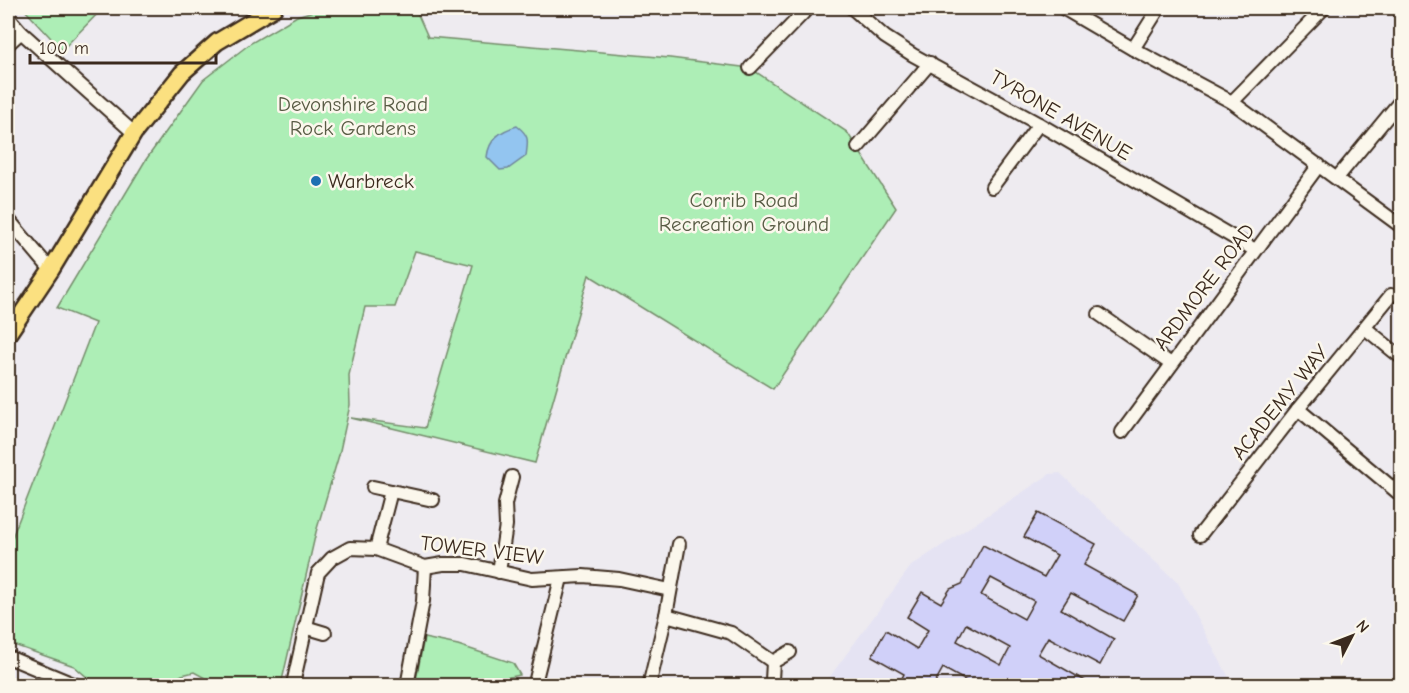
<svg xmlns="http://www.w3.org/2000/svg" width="1409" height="693" font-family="'Comic Neue',sans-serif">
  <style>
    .built { fill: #e5e3f3 }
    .green { fill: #adeeb6; stroke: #748c6a; stroke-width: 1.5 }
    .water { fill: #93c5f0; stroke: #70879c; stroke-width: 1.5 }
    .building { fill: #d0d0f9; stroke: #3b2a1e; stroke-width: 1.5; fill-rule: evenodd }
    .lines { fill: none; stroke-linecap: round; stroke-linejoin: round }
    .minor-casing { stroke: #3b2a1e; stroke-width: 16 }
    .major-casing { stroke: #3b2a1e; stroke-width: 20 }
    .minor { stroke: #fbf7ec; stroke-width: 12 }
    .major { stroke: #fbe080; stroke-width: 15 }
    .poi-dot { fill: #1f6fb2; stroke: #fbf7ec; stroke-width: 2 }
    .labels { text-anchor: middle; stroke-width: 5; stroke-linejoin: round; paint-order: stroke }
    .park-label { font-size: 21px; fill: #585b44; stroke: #fbf7ec }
    .street-label { font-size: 21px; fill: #3b2a1e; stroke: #fbf7ec }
    .poi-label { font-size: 21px; fill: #3b2a1e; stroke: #fbf7ec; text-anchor: start }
  </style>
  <rect width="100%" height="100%" fill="#eeebf0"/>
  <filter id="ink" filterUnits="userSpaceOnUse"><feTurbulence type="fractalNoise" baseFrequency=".0167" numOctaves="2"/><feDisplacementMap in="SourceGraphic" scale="12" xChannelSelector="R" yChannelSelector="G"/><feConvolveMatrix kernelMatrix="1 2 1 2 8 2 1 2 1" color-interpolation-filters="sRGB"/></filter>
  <g filter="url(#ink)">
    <path class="built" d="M 1060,473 L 1178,583 L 1233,685 L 823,686 L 911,566 L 1050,474 Z"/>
    <g class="green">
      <path d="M 23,8 L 103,8 L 62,50 Z"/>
      <path d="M 323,8 L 415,8 L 428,37 L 670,58 L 750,68 L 847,132 L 896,208 L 773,389 L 589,275 L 535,463 L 351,418 L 425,428 L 473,265 L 415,251 L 395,307 L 365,307 L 349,375 L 350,405 L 339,455 L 316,532 L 281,685 L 218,685 L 194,672 L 182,675 L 166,685 L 96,685 L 74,666 L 8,643 L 8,548 L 95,323 L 57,308 L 145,161 L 203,80 L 251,43 L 297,16 Z"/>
      <path d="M 424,638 L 458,645 L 513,663 L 520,675 L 501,679 L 500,685 L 415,685 Z"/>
    </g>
    <path class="water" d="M 517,126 C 530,136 528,141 526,156 L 508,169 L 500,170 L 487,157 C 489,139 500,131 517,126 Z"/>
    <path class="building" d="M 1038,513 L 1096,544 L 1084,565 L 1138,595 L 1123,621 L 1071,593 L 1061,609 L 1114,639 L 1100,665 L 1048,637 L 1038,654 L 1094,686 L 975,686 L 943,668 L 933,686 L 898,686 L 904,674 L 872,656 L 886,630 L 917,649 L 928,630 L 907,617 L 922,592 L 941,603 L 950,589 L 962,584 L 983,545 L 1044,577 L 1057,555 L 1024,537 ZM 991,578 L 1034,601 L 1024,619 L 981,595 ZM 966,624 L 1010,648 L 1001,665 L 957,641 Z"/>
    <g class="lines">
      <g class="minor-casing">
        <g id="minor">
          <path d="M 852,8 L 885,37 L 913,55 L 1039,124 L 1255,250"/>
          <path d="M 1063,8 L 1133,49 L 1232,102 L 1402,227"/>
          <path d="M 8,17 L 21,32 L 134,133"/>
          <path d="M 8,44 L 21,32"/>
          <path d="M 1133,49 L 1159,8"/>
          <path d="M 750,68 L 808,8"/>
          <path d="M 1232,102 L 1324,8"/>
          <path d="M 858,147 L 930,63"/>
          <path d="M 1337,178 L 1402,99"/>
          <path d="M 992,187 L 1039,124"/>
          <path d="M 8,219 L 51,270"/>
          <path d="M 1099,314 L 1171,364"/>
          <path d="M 1365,328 L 1402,358"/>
          <path d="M 1298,409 L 1402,496"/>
          <path d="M 1122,432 L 1319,165"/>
          <path d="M 373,487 L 433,500"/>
          <path d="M 1200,535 L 1298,409 L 1391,295"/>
          <path d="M 376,549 L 391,491"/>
          <path d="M 499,572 L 506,525 L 505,504 L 512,477"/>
          <path d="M 666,615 L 731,633 L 773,662 L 790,652"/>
          <path d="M 305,627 L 325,633"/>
          <path d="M 8,657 L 78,686"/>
          <path d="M 536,679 L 561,578"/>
          <path d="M 772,680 L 773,662"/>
          <path d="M 293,684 L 318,573 L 332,558 L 350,548 L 376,549 L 425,567 L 443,564 L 465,564 L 532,579 L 583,576 L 619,579 L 670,590"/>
          <path d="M 407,686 L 423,601 L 425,567"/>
          <path d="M 649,686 L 666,615 L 679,544"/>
        </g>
      </g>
      <g class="major-casing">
        <path id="major" d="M 8,334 L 51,270 L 134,133 L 182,73 L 217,42 L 274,8"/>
      </g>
      <use href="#minor" class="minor"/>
      <use href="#major" class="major"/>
    </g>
  </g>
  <circle class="poi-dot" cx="316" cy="181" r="6"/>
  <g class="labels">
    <g class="park-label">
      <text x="353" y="111">Devonshire Road<tspan x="353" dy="24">Rock Gardens</tspan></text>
      <text x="744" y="207">Corrib Road<tspan x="744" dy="24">Recreation Ground</tspan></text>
    </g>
    <g class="street-label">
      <text transform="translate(1061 115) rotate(30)" y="7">TYRONE AVENUE</text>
      <text transform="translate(1204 287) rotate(-53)" y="7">ARDMORE ROAD</text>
      <text transform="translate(1280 402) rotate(-51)" y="7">ACADEMY WAY</text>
      <text transform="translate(482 550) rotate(7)" y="7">TOWER VIEW</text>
    </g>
    <g class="poi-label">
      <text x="328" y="188">Warbreck</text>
    </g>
  </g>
  <rect width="1409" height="693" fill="none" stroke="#fbf7ec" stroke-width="30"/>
  <rect x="15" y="15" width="1379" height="663" fill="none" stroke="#3b2a1e" stroke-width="2" filter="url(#ink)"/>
  <g transform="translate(1352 636) rotate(48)" stroke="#fbf7ec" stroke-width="4.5" paint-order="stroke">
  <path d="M0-4.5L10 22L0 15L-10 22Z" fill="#3b2a1e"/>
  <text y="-9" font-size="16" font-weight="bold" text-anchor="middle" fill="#3b2a1e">N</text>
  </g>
  <path d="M30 54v9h186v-9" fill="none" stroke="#3b2a1e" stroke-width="3"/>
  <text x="39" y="54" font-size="18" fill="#3b2a1e" stroke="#fbf7ec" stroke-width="4.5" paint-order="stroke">100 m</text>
</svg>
